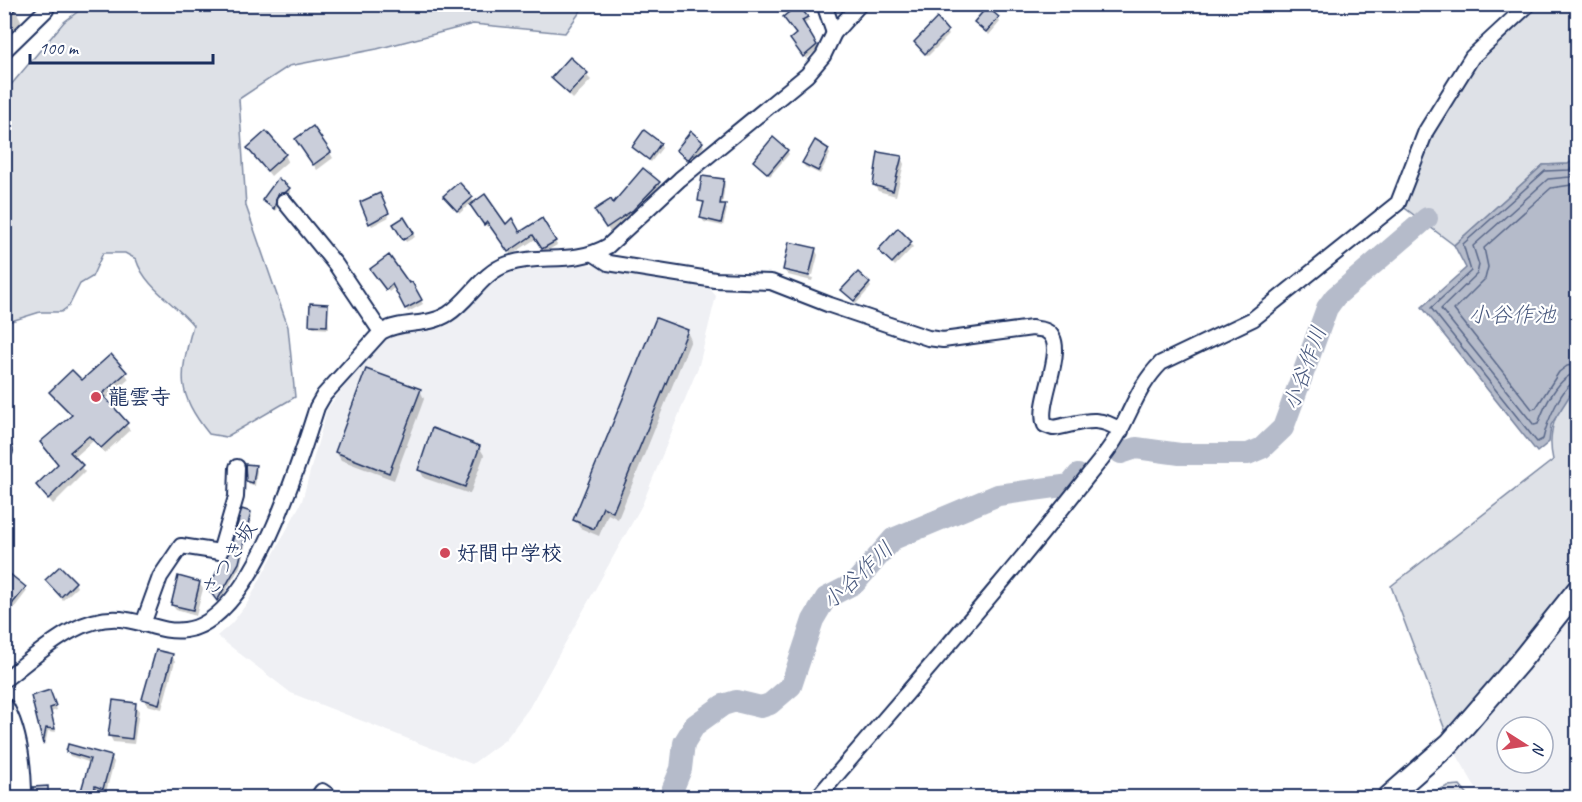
<svg xmlns="http://www.w3.org/2000/svg" width="1582" height="802" font-family="Caveat,'Klee One',sans-serif">
  <style>
    .built { fill: #eff0f4; fill-rule: evenodd }
    .green { fill: #dee1e7; stroke: #7c88a2; stroke-width: 1.5 }
    .water { fill: #b5bbca; stroke: #77839f; stroke-width: 1.5 }
    .shadow { fill: #0003 }
    .lines { fill: none; stroke-linecap: round; stroke-linejoin: round }
    .shore { stroke: #596789; stroke-width: 1.5 }
    .river { stroke: #b5bbca; stroke-width: 22 }
    .building { fill: #caceda; stroke: #1b2f5e; stroke-width: 1.5 }
    .street-casing { stroke: #1b2f5e; stroke-width: 18 }
    .secondary-casing { stroke: #1b2f5e; stroke-width: 24 }
    .street { stroke: #fff; stroke-width: 14 }
    .secondary { stroke: #fff; stroke-width: 20 }
    .poi-dot { fill: #d1495b; stroke: #fff; stroke-width: 2 }
    .labels { text-anchor: middle; stroke-width: 4.5; stroke-linejoin: round; paint-order: stroke }
    .poi-label { font-size: 21px; font-weight: bold; fill: #1b2f5e; stroke: #fff; text-anchor: start }
    .street-label { font-size: 21px; fill: #1b2f5e; stroke: #fff }
    .water-label { font-size: 22px; font-style: italic; fill: #49597e; stroke: #fff }
  </style>
  <rect width="100%" height="100%" fill="#fff"/>
  <filter id="ink" filterUnits="userSpaceOnUse"><feTurbulence type="fractalNoise" baseFrequency=".0167" numOctaves="2"/><feDisplacementMap in="SourceGraphic" scale="12" xChannelSelector="R" yChannelSelector="G"/><feConvolveMatrix kernelMatrix="1 2 1 2 8 2 1 2 1" color-interpolation-filters="sRGB"/></filter>
  <g filter="url(#ink)">
    <g class="built">
      <path d="M 586,264 L 705,283 L 716,296 L 699,365 L 642,505 L 529,708 L 505,740 L 472,764 L 291,693 L 217,636 L 232,623 L 248,602 L 302,501 L 327,409 L 366,358 L 388,337 L 447,326 L 487,287 L 510,272 Z"/>
      <path d="M 1577,589 L 1577,797 L 1481,797 L 1450,743 ZM 1507,727 L 1543,727 L 1543,763 L 1507,763 Z"/>
    </g>
    <g class="green">
      <path d="M 88,4 L 585,4 L 585,5 L 565,33 L 473,24 L 377,49 L 289,66 L 239,99 L 246,206 L 288,327 L 295,397 L 226,437 L 209,434 C 175,391 180,375 193,325 C 175,303 145,288 136,259 L 125,253 L 103,253 L 92,277 L 80,284 L 69,306 L 61,312 L 40,312 L 5,323 L 5,92 L 64,22 Z"/>
      <path d="M 1529,5 L 1577,5 L 1577,158 L 1568,164 L 1543,165 L 1454,245 L 1398,203 L 1426,131 L 1472,57 Z"/>
      <path d="M 1577,384 L 1577,589 L 1450,743 L 1391,586 L 1553,460 C 1546,431 1557,406 1577,384 Z"/>
      <path d="M 1460,785 L 1470,797 L 1422,797 L 1448,786 Z"/>
    </g>
    <path class="water" d="M 1577,158 L 1577,384 L 1551,425 L 1549,442 L 1537,452 L 1422,307 L 1466,268 L 1454,245 L 1543,165 L 1568,164 Z"/>
    <g class="shadow">
      <path d="M 4,4 L 15,9 L 22,22 L 4,38 Z"/>
      <path d="M 807,17 L 809,21 L 802,25 L 818,49 L 806,59 L 794,42 L 798,35 L 787,21 Z"/>
      <path d="M 998,18 L 1000,22 L 989,35 L 976,22 Z"/>
      <path d="M 947,32 L 949,35 L 928,56 L 918,46 Z"/>
      <path d="M 570,59 L 591,80 L 573,99 L 553,79 Z"/>
      <path d="M 702,143 L 704,146 L 690,163 L 677,150 Z"/>
      <path d="M 660,144 L 662,148 L 651,162 L 633,147 Z"/>
      <path d="M 301,145 L 330,153 L 333,158 L 317,170 Z"/>
      <path d="M 249,148 L 285,155 L 288,161 L 271,176 Z"/>
      <path d="M 827,150 L 830,154 L 820,174 L 805,167 L 803,163 Z"/>
      <path d="M 787,151 L 789,154 L 770,176 L 755,161 Z"/>
      <path d="M 901,158 L 904,164 L 896,196 L 878,191 L 874,185 Z"/>
      <path d="M 723,181 L 725,184 L 722,206 L 727,209 L 723,226 L 704,222 L 702,218 L 705,205 L 700,201 Z"/>
      <path d="M 658,182 L 661,188 L 636,215 L 610,232 L 596,211 Z"/>
      <path d="M 289,189 L 291,192 L 279,198 L 276,211 L 263,200 Z"/>
      <path d="M 381,198 L 389,217 L 372,226 L 370,223 Z"/>
      <path d="M 471,198 L 475,203 L 520,234 L 542,220 L 557,245 L 545,252 L 537,238 L 511,255 L 490,225 L 487,227 L 471,203 L 460,213 L 447,200 Z"/>
      <path d="M 404,219 L 415,237 L 406,242 L 395,225 Z"/>
      <path d="M 898,230 L 913,247 L 895,266 L 882,253 Z"/>
      <path d="M 815,249 L 818,255 L 813,275 L 786,269 L 786,272 L 813,278 L 812,281 L 788,275 L 784,270 Z"/>
      <path d="M 374,273 L 408,285 L 412,284 L 423,304 L 408,312 L 395,287 L 389,292 Z"/>
      <path d="M 869,284 L 871,287 L 856,304 L 843,290 Z"/>
      <path d="M 327,305 L 329,329 L 313,328 L 311,324 Z"/>
      <path d="M 687,332 L 691,340 L 618,519 L 608,514 L 599,536 L 580,528 L 575,520 Z"/>
      <path d="M 125,373 L 129,379 L 105,400 L 130,430 L 105,453 L 93,441 L 74,458 L 85,472 L 53,504 L 38,486 L 60,465 L 73,417 L 51,393 L 82,382 Z"/>
      <path d="M 420,390 L 424,399 L 394,480 L 341,460 L 336,452 Z"/>
      <path d="M 479,447 L 484,455 L 470,494 L 424,478 L 420,470 Z"/>
      <path d="M 255,467 L 257,470 L 255,486 L 249,485 L 247,481 Z"/>
      <path d="M 250,513 L 252,516 L 240,567 L 219,603 L 210,588 L 230,556 Z"/>
      <path d="M 46,581 L 75,583 L 77,587 L 63,600 Z"/>
      <path d="M 199,583 L 203,589 L 196,616 L 176,610 L 172,605 Z"/>
      <path d="M 25,588 L 27,591 L 11,612 L 4,607 Z"/>
      <path d="M 172,656 L 175,661 L 162,709 L 147,705 L 144,699 Z"/>
      <path d="M 52,695 L 57,710 L 51,712 L 56,732 L 48,731 L 45,745 L 40,720 Z"/>
      <path d="M 135,705 L 139,711 L 134,744 L 113,742 L 110,736 Z"/>
      <path d="M 67,751 L 111,757 L 114,762 L 106,792 L 97,790 L 96,798 L 77,798 L 81,796 L 91,763 L 70,756 Z"/>
      <path d="M 4,777 L 10,781 L 11,798 L 4,798 Z"/>
    </g>
    <g class="lines">
      <g class="shore">
        <path d="M 1578,165 L 1569,170 L 1545,171 L 1463,244 L 1471,271 L 1431,308 L 1537,442 L 1543,439 C 1546,425 1562,383 1578,381"/>
        <path d="M 1578,174 L 1570,177 L 1548,179 L 1473,246 L 1479,265 L 1477,274 L 1441,309 L 1534,425 L 1538,424 C 1543,409 1559,374 1578,373"/>
        <path d="M 1578,184 L 1551,188 L 1484,248 L 1488,267 L 1485,279 L 1454,310 L 1532,409 L 1536,408 L 1559,372 L 1567,366 L 1578,364"/>
      </g>
      <g class="river">
        <path d="M 1121,453 L 1136,448 L 1180,454 L 1248,454 L 1262,448 L 1283,428 L 1327,308 L 1335,297 L 1427,218"/>
        <path d="M 669,798 L 681,769 L 684,743 L 695,725 L 723,705 L 736,701 L 761,707 L 770,704 L 791,686 L 813,620 L 826,598 L 855,583 L 893,539 L 998,495 L 1070,485 L 1078,475"/>
      </g>
    </g>
    <g class="building">
      <path d="M 4,4 L 21,4 L 4,20 Z"/>
      <path d="M 798,5 L 808,17 L 802,20 L 817,45 L 803,57 L 790,39 L 796,34 L 783,17 Z"/>
      <path d="M 987,7 L 999,17 L 986,32 L 974,22 Z"/>
      <path d="M 937,18 L 948,31 L 925,54 L 914,42 Z"/>
      <path d="M 570,57 L 588,73 L 569,94 L 551,78 Z"/>
      <path d="M 313,126 L 331,152 L 313,165 L 295,139 Z"/>
      <path d="M 644,130 L 661,143 L 649,160 L 632,147 Z"/>
      <path d="M 266,131 L 286,154 L 267,171 L 247,148 Z"/>
      <path d="M 691,131 L 703,142 L 688,160 L 676,150 Z"/>
      <path d="M 773,137 L 788,150 L 768,174 L 753,161 Z"/>
      <path d="M 815,140 L 829,149 L 818,171 L 802,163 Z"/>
      <path d="M 878,152 L 902,156 L 893,191 L 873,185 Z"/>
      <path d="M 643,168 L 660,182 L 633,210 L 606,228 L 594,210 L 611,199 L 613,203 Z"/>
      <path d="M 702,176 L 724,179 L 720,204 L 726,204 L 721,223 L 700,218 L 704,202 L 698,201 Z"/>
      <path d="M 278,178 L 290,188 L 286,192 L 278,194 L 274,209 L 262,200 Z"/>
      <path d="M 459,182 L 473,197 L 457,211 L 443,196 Z"/>
      <path d="M 380,193 L 389,213 L 369,224 L 360,202 Z"/>
      <path d="M 485,194 L 506,224 L 512,218 L 520,232 L 542,218 L 556,241 L 542,249 L 533,235 L 508,252 L 487,222 L 484,225 L 470,205 Z"/>
      <path d="M 404,217 L 414,233 L 403,240 L 393,224 Z"/>
      <path d="M 898,228 L 912,242 L 892,263 L 878,250 Z"/>
      <path d="M 789,242 L 816,248 L 809,276 L 783,270 Z"/>
      <path d="M 389,255 L 409,283 L 412,282 L 422,300 L 405,309 L 392,284 L 386,290 L 370,269 Z"/>
      <path d="M 858,272 L 870,283 L 854,301 L 841,290 Z"/>
      <path d="M 310,303 L 328,304 L 327,326 L 309,325 Z"/>
      <path d="M 656,318 L 688,330 L 613,512 L 603,507 L 594,529 L 573,520 Z"/>
      <path d="M 111,354 L 127,372 L 102,394 L 128,423 L 101,448 L 89,436 L 70,452 L 83,465 L 48,499 L 36,485 L 58,464 L 40,442 L 72,415 L 49,392 L 72,370 L 82,380 Z"/>
      <path d="M 366,369 L 421,389 L 389,473 L 335,452 Z"/>
      <path d="M 432,428 L 480,446 L 465,487 L 418,470 Z"/>
      <path d="M 245,464 L 256,465 L 253,483 L 246,481 Z"/>
      <path d="M 242,509 L 251,512 L 239,563 L 217,601 L 208,589 L 222,561 L 228,555 Z"/>
      <path d="M 60,566 L 76,582 L 61,597 L 45,580 Z"/>
      <path d="M 10,574 L 26,587 L 4,614 L 4,581 Z"/>
      <path d="M 178,576 L 200,582 L 193,610 L 171,605 Z"/>
      <path d="M 156,650 L 173,654 L 159,704 L 142,699 Z"/>
      <path d="M 50,690 L 56,706 L 50,708 L 55,729 L 46,728 L 43,744 L 31,696 Z"/>
      <path d="M 113,700 L 136,703 L 132,739 L 108,736 Z"/>
      <path d="M 68,744 L 112,756 L 103,789 L 95,786 L 93,798 L 79,798 L 90,759 L 66,752 Z"/>
      <path d="M 48,786 L 48,798 L 33,798 L 33,787 Z"/>
    </g>
    <g class="lines">
      <g class="street-casing">
        <g id="street">
          <path d="M 824,4 L 834,33"/>
          <path d="M 4,51 L 46,10 L 47,4"/>
          <path d="M 284,201 L 336,265 L 381,332"/>
          <path d="M 594,254 L 608,263 L 715,280 L 771,282 L 830,305 L 928,338 L 943,340 L 1032,328 C 1036,329 1043,329 1046,331 C 1071,344 1035,403 1045,425 L 1053,428 C 1079,424 1097,413 1121,431"/>
          <path d="M 4,451 L 5,451"/>
          <path d="M 143,624 L 160,577 L 181,546 L 220,552 L 236,497 L 237,467"/>
          <path d="M 4,680 C 39,654 80,611 127,620 C 147,623 165,633 185,630 C 252,622 299,463 317,407 L 324,395 L 381,332 C 401,320 428,327 448,314 C 471,299 481,273 508,264 C 541,253 573,266 608,246 L 680,179 L 807,75 L 823,56 L 834,33 L 860,4"/>
          <path d="M 317,798 L 322,791 L 332,798"/>
          <path d="M 817,798 C 908,691 1001,587 1087,477 C 1099,462 1113,446 1121,429 C 1134,404 1141,383 1161,363 L 1253,319 L 1398,203 L 1426,131 L 1472,57 L 1529,4"/>
        </g>
      </g>
      <g class="secondary-casing">
        <g id="secondary">
          <path d="M 4,709 C 18,736 21,768 21,798"/>
          <path d="M 1387,798 L 1450,743 L 1519,663 L 1578,589"/>
        </g>
      </g>
      <use href="#street" class="street"/>
      <use href="#secondary" class="secondary"/>
    </g>
  </g>
  <g class="poi-dot">
    <circle cx="96" cy="397" r="6"/>
    <circle cx="445" cy="553" r="6"/>
  </g>
  <g class="labels">
    <g class="poi-label">
      <text x="108" y="404">龍雲寺</text>
      <text x="457" y="560">好間中学校</text>
    </g>
    <g class="street-label">
      <text transform="translate(229 559) rotate(-58)" y="7">さつき坂</text>
    </g>
    <g class="water-label">
      <text x="1512" y="322">小谷作池</text>
      <text transform="translate(1304 368) rotate(-70)" y="8">小谷作川</text>
      <text transform="translate(857 575) rotate(-43)" y="8">小谷作川</text>
    </g>
  </g>
  <rect width="1582" height="802" fill="none" stroke="#fff" stroke-width="24"/>
  <rect x="12" y="12" width="1558" height="778" fill="none" stroke="#1b2f5e" stroke-width="2" filter="url(#ink)"/>
  <g transform="translate(1525 745) rotate(102)"><circle r="28" fill="#ffffff" stroke="#a4acbf" stroke-width="1.5"/>
  <path d="M0-4.5L10 22L0 15L-10 22Z" fill="#d1495b"/>
  <text y="-9" font-size="16" font-weight="bold" text-anchor="middle" fill="#1b2f5e">N</text>
  </g>
  <path d="M30 54v9h183v-9" fill="none" stroke="#1b2f5e" stroke-width="3"/>
  <text x="39" y="54" font-size="18" fill="#1b2f5e" stroke="#ffffff" stroke-width="4.5" paint-order="stroke">100 m</text>
</svg>
